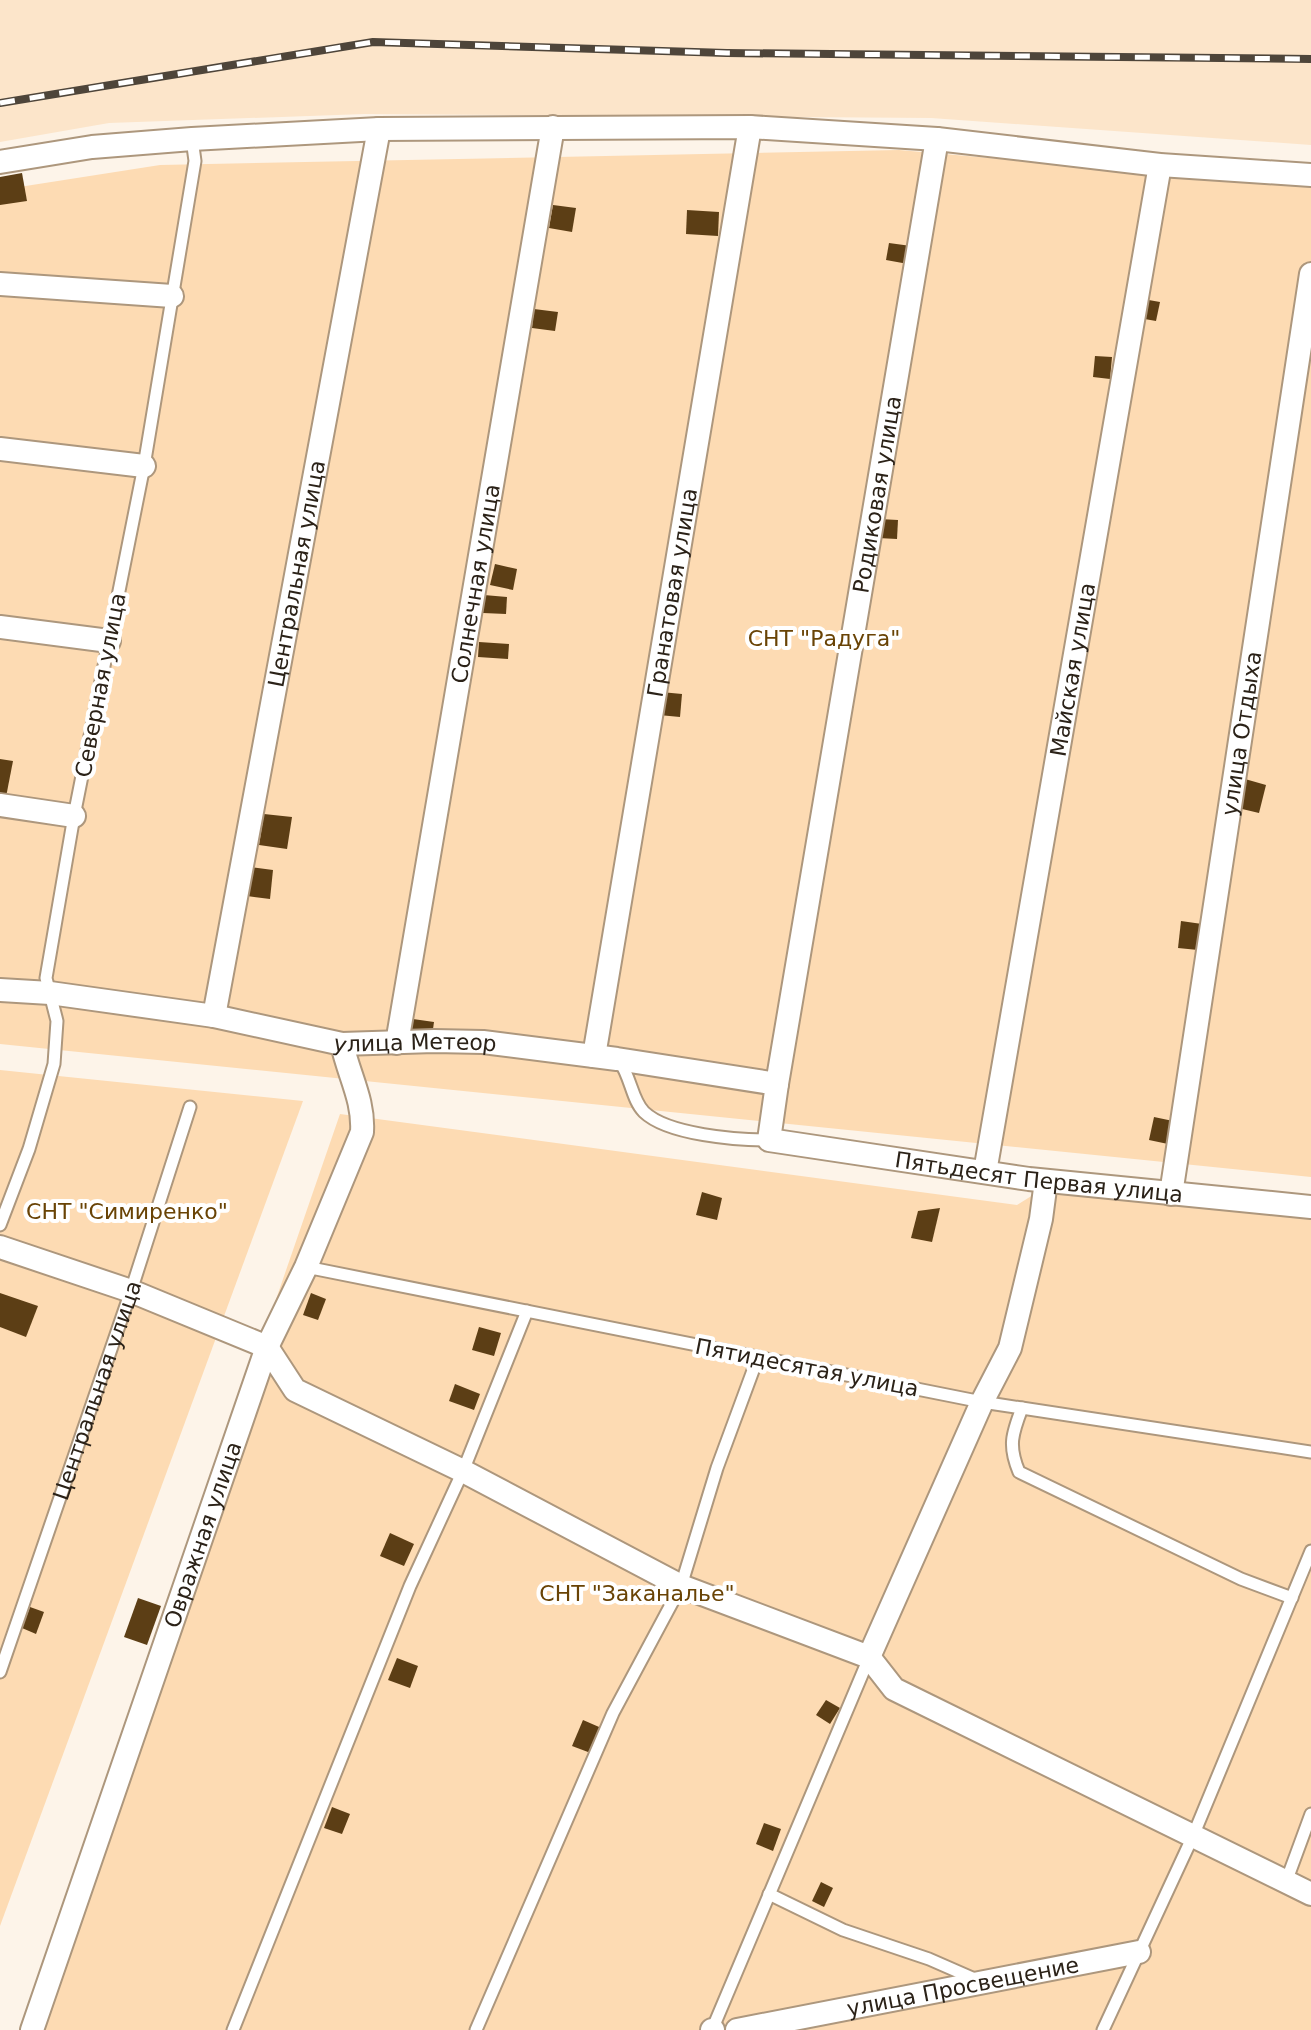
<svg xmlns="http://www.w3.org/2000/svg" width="1311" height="2030" font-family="'DejaVu Sans',sans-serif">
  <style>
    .built { fill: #fce5ca }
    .green { fill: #fddbb3 }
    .building { fill: #5c3e15 }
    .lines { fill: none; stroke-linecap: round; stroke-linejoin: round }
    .lane-casing { stroke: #ad977d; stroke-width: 15 }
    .street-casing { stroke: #ad977d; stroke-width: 26 }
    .lane { stroke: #fff; stroke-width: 11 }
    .street { stroke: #fff; stroke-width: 22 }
    .rail-casing { stroke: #4e453a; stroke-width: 8 }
    .rail { stroke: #fff; stroke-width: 5; stroke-dasharray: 15; stroke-linecap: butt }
    .labels { text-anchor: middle; stroke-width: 8; stroke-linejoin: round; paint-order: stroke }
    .street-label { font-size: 22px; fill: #2b2218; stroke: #fff }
    .park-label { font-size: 22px; fill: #694305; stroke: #fff }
  </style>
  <rect width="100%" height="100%" fill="#fdf4e9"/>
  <path class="built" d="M 0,0 L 1311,0 L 1311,145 L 931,118 L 365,114 L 109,123 L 0,142 Z"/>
  <g class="green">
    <path d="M 899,150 L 1311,186 L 1311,1177 L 0,1044 L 0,190 L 160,165 Z"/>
    <path d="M 0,1070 L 303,1101 L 0,1926 Z"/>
    <path d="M 340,1114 L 1017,1205 L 1065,1175 L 1311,1202 L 1311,2030 L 21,2030 L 43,1974 Z"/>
  </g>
  <g class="building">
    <path d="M 22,173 L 27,201 L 0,205 L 0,177 Z"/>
    <path d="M 553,205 L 576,208 L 572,232 L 549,228 Z"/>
    <path d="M 687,210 L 719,212 L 718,236 L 686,234 Z"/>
    <path d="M 889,243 L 911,246 L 908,264 L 886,260 Z"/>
    <path d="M 1143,299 L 1160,302 L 1156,321 L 1139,318 Z"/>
    <path d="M 534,309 L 558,312 L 555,331 L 532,328 Z"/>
    <path d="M 1095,356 L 1112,357 L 1110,379 L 1093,377 Z"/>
    <path d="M 879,519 L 898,520 L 897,539 L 878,538 Z"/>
    <path d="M 495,564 L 517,569 L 513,590 L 490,585 Z"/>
    <path d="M 484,595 L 507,597 L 506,614 L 483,613 Z"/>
    <path d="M 479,642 L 509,644 L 508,659 L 478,657 Z"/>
    <path d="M 661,692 L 682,694 L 680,717 L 659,715 Z"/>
    <path d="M 0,759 L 13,761 L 6,797 L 0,796 Z"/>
    <path d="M 1245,779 L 1266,785 L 1259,813 L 1238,808 Z"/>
    <path d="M 264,814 L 292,817 L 287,849 L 259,845 Z"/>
    <path d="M 250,867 L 273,870 L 270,899 L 247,896 Z"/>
    <path d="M 1181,921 L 1202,924 L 1198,950 L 1178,948 Z"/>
    <path d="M 413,1019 L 434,1022 L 432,1036 L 411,1033 Z"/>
    <path d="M 1154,1117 L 1173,1121 L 1168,1144 L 1149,1140 Z"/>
    <path d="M 702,1192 L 722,1198 L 717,1220 L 696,1215 Z"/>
    <path d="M 940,1208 L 932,1242 L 911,1238 L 918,1211 Z"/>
    <path d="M 0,1293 L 38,1306 L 26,1337 L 0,1327 Z"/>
    <path d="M 311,1293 L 326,1299 L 318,1320 L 303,1315 Z"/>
    <path d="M 479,1327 L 501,1333 L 494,1356 L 472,1350 Z"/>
    <path d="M 455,1384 L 480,1394 L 474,1410 L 449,1401 Z"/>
    <path d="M 390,1533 L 414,1544 L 404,1566 L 380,1556 Z"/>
    <path d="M 138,1598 L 161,1606 L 147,1645 L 124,1637 Z"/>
    <path d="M 30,1607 L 44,1612 L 36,1634 L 22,1628 Z"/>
    <path d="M 397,1658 L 418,1666 L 410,1688 L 388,1680 Z"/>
    <path d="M 826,1700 L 840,1708 L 830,1724 L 816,1715 Z"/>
    <path d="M 583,1720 L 606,1730 L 596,1755 L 572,1746 Z"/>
    <path d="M 332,1807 L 350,1814 L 342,1834 L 324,1828 Z"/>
    <path d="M 764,1823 L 781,1829 L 773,1851 L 756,1844 Z"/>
    <path d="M 821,1882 L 833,1888 L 824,1907 L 812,1901 Z"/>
  </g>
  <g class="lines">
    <g class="lane-casing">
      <g id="lane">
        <path d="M 620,1062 C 631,1078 632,1100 644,1112 C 668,1135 737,1140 769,1140"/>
        <path d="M 0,1225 L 29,1149 L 54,1064 L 57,1021 L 46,978 L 74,816 L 144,466 L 195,161 L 192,139"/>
        <path d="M 306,1267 L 982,1402 L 1311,1452"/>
        <path d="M 1022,1408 C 1012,1434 1008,1446 1019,1472 L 1241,1579 L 1292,1598"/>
        <path id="s1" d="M 0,1672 L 131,1291 L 190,1107"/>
        <path d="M 1286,1882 L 1311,1814"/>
        <path d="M 769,1894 L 843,1930 L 929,1959 L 977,1980"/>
        <path d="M 233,2030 L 410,1586 L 463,1471 L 527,1311"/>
        <path d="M 476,2030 L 613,1713 L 681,1586 L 717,1468 L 758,1357"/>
        <path d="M 712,2030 L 869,1658"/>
        <path d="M 1103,2030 L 1193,1836 L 1311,1551"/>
      </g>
    </g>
    <g class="street-casing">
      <g id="street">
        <path d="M 0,162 L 92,147 L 192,139 L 379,129 L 750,127 L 937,139 L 1160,165 L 1311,175"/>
        <path d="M 0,284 L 172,296"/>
        <path d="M 0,449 L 144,466"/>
        <path d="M 0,627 L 109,641"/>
        <path d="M 0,805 L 74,816"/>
        <path id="s2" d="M 0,990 L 50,993 L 214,1016 L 342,1044 L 434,1041 L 483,1042 L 617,1059 L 777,1084 L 769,1140 L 1029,1179 L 1311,1207"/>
        <path id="s3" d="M 214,1016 L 379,129"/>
        <path id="s4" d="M 397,1043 L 553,127"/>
        <path id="s5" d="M 594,1056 L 750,127"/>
        <path id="s6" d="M 777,1084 L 937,139"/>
        <path id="s7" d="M 985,1172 L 1160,165"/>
        <path id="s8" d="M 1171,1194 L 1311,274"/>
        <path d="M 0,1247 L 131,1291 L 267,1347 L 295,1390 L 463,1471 L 681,1586 L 869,1657 L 894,1689 L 1311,1894"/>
        <path d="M 869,1657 L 982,1402 L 1010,1348 L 1041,1219 L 1046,1181"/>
        <path id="s9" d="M 32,2030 L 267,1347 L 306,1267 L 362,1132 C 364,1100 349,1076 342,1044"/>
        <path d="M 712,2030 L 713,2030"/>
        <path id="s10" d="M 737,2030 L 1139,1952"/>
      </g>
    </g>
    <use href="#lane" class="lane"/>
    <use href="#street" class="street"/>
    <g class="rail-casing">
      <path id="rail" d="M 0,103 L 373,42 L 727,53 L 1311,59"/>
    </g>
    <use href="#rail" class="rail"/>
  </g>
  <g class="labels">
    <g class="street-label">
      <text dy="8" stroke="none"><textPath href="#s6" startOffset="598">Родиковая улица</textPath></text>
      <text dy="8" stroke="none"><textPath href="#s3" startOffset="450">Центральная улица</textPath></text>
      <text dy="8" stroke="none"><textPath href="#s4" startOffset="466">Солнечная улица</textPath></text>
      <text dy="8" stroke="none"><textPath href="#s5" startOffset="470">Гранатовая улица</textPath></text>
      <text dy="8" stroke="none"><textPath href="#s7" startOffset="510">Майская улица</textPath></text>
      <text transform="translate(100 685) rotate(-79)" y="8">Северная улица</text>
      <text dy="8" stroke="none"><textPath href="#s8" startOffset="466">улица Отдыха</textPath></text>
      <text dy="8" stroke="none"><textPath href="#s2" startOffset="420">улица Метеор</textPath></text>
      <text dy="8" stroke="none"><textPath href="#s2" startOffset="1114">Пятьдесят Первая улица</textPath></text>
      <text transform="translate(807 1367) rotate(11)" y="8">Пятидесятая улица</text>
      <text dy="8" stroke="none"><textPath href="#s1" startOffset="298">Центральная улица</textPath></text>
      <text dy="8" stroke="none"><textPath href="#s9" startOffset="524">Овражная улица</textPath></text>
      <text dy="8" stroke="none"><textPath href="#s10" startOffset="230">улица Просвещение</textPath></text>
    </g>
    <g class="park-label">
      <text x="824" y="646">СНТ "Радуга"</text>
      <text x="127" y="1219">СНТ "Симиренко"</text>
      <text x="637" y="1601">СНТ "Заканалье"</text>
    </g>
  </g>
</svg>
